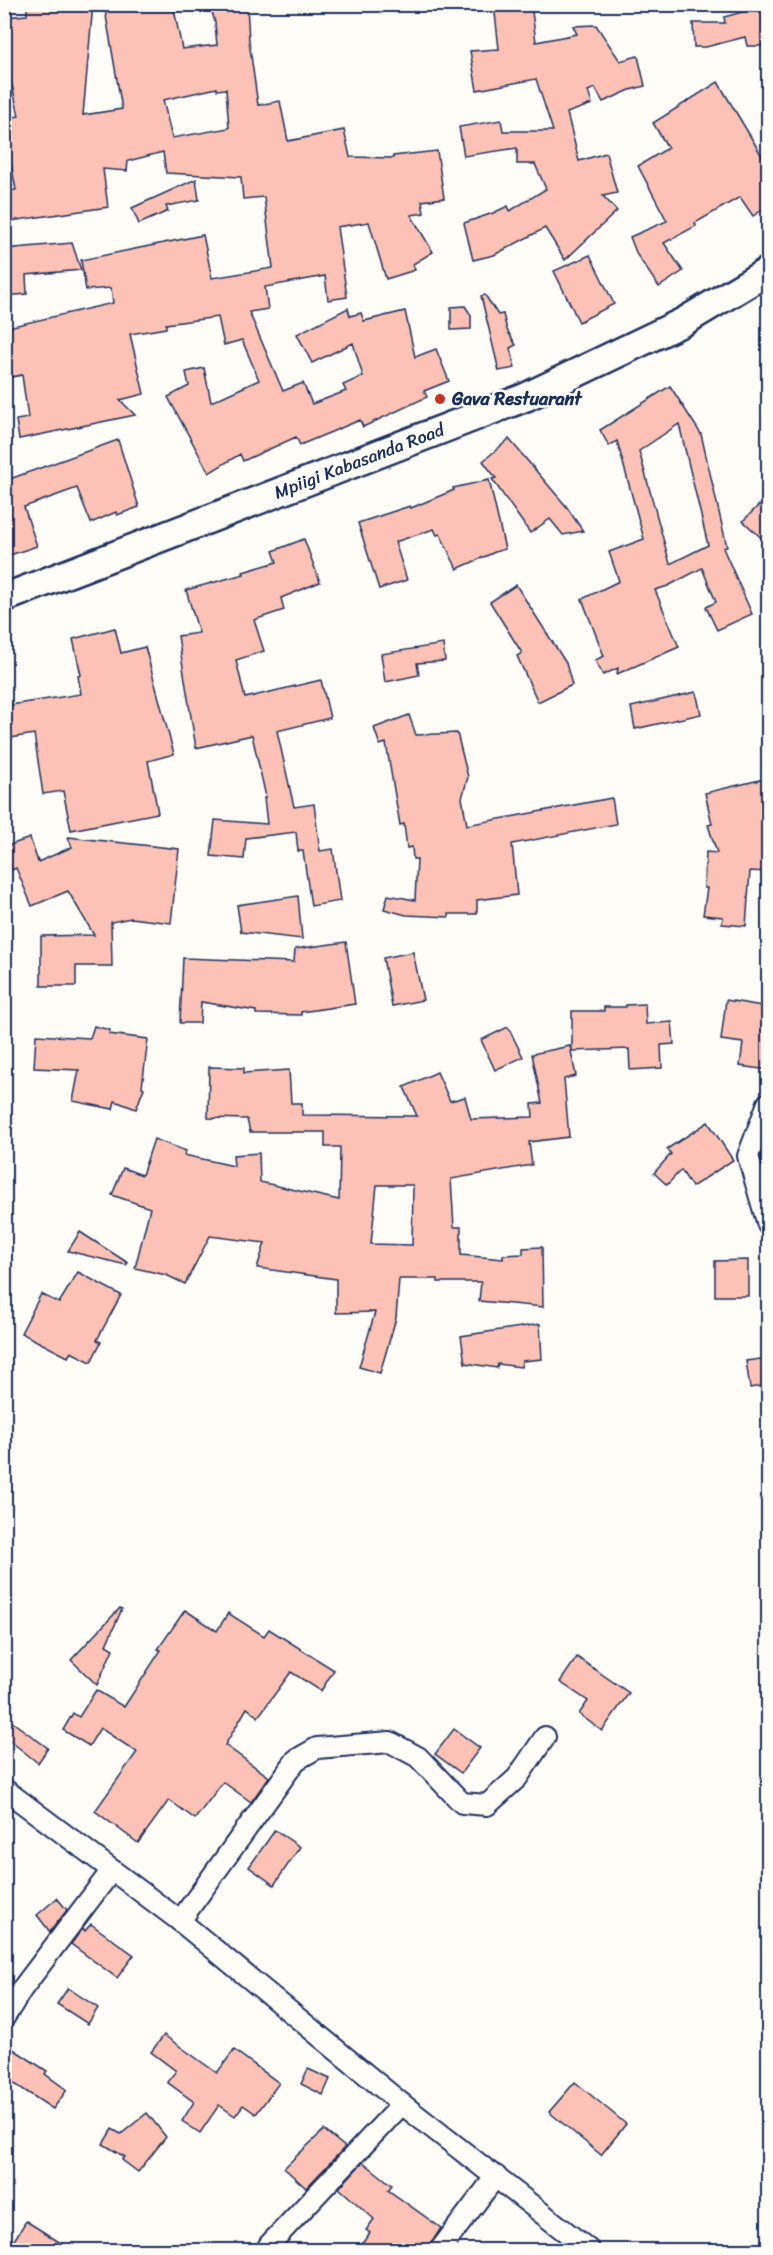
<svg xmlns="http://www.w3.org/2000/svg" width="773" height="2255" font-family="Sriracha,sans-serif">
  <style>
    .building { fill: #fcc2b5; stroke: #1b2f5e; stroke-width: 1.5; fill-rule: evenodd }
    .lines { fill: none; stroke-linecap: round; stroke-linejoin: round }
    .street-casing { stroke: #1b2f5e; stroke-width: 24 }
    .secondary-casing { stroke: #1b2f5e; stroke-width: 32 }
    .street { stroke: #fdfcf7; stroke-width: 20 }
    .secondary { stroke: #fdfcf7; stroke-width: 27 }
    .poi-dot { fill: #c8321e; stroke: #fdfcf7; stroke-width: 2 }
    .labels { text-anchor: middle; stroke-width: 5; stroke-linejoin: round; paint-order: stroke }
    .poi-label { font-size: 18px; font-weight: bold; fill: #1b2f5e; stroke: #fdfcf7; text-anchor: start }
    .street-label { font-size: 18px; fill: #1b2f5e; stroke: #fdfcf7 }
  </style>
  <rect width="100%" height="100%" fill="#fdfcf7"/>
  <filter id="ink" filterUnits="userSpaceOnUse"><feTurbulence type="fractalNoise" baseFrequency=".0167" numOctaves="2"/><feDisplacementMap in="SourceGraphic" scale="12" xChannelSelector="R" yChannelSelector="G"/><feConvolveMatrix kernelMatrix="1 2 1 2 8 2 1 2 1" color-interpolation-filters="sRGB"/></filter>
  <g filter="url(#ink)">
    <g class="building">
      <path d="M 42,4 L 93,4 L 83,115 L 122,109 L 104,4 L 173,4 L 182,49 L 217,45 L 215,23 L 210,4 L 247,4 L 249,41 L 258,105 L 280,101 L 288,141 L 344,130 L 350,157 L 393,158 L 393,156 L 437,151 L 444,198 L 422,201 L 424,213 L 411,215 L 433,252 L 413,264 L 415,270 L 386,279 L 369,222 L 337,227 L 347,297 L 328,300 L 325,276 L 265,287 L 268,309 L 249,312 L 283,391 L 303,383 L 312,404 L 346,391 L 343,385 L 363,376 L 353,343 L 312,363 L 297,334 L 348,308 L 350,316 L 361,313 L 364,321 L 405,311 L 415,357 L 436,349 L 449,381 L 424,391 L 427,397 L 363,427 L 360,420 L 300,445 L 296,437 L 243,461 L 240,454 L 209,473 L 168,397 L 189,386 L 186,372 L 204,368 L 211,402 L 259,380 L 242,340 L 224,345 L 218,317 L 166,324 L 166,328 L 130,334 L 144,394 L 120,400 L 135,415 L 19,439 L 16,420 L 28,418 L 22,375 L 6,378 L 4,328 L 113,303 L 111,288 L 86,290 L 81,260 L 203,235 L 212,278 L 273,268 L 264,197 L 243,199 L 241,177 L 166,173 L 163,152 L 128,161 L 127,171 L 103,169 L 108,207 L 4,222 L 4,192 L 16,190 L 9,152 L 4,153 L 4,119 L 19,116 L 11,81 L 4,83 L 4,17 L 27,15 L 27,6 ZM 217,88 L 217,90 L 226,89 L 229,128 L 172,138 L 163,100 Z"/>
      <path d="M 494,4 L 531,4 L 536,42 L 577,34 L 573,26 L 596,25 L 620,61 L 638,56 L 645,86 L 630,90 L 603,102 L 595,88 L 588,91 L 592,104 L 567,113 L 579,161 L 606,153 L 617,193 L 603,196 L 617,211 L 565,260 L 545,228 L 494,255 L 473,260 L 464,223 L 493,213 L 508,206 L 510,211 L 546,189 L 535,164 L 517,164 L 517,148 L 464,156 L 459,127 L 501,120 L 503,131 L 553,131 L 536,79 L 477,90 L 470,51 L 499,49 Z"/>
      <path d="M 768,5 L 768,20 L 763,23 L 768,46 L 747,46 L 745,37 L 706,47 L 694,47 L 693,23 L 725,23 L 724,17 Z"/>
      <path d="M 718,82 L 768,166 L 768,206 L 753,216 L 740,197 L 695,223 L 696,226 L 664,243 L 683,271 L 659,287 L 637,255 L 630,237 L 667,221 L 638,166 L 668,148 L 653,123 Z"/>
      <path d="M 196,179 L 199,200 L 166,206 L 168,211 L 139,224 L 132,208 Z"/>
      <path d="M 72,243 L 81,270 L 26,275 L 27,294 L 4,296 L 4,249 Z"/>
      <path d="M 590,255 L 614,304 L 579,322 L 554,271 Z"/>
      <path d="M 485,295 L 498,315 L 503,314 L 507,330 L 516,345 L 510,348 L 515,368 L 499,371 L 481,296 Z"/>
      <path d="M 465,306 L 471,315 L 471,329 L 451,330 L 451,307 Z"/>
      <path d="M 670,386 L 701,434 L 727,547 L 723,548 L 752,614 L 717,630 L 706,607 L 716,602 L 702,568 L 668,586 L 655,590 L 679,647 L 617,674 L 618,668 L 603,675 L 595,660 L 604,656 L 582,599 L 619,581 L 609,552 L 644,539 L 617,441 L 609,446 L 600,430 ZM 679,424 L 708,545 L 670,564 L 639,451 Z"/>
      <path d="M 509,439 L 566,506 L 583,531 L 563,535 L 550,519 L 530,533 L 492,479 L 496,478 L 483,461 Z"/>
      <path d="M 118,440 L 139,507 L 117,515 L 116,512 L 91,523 L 77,488 L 24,507 L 37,546 L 4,557 L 4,481 Z"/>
      <path d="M 489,480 L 505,549 L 495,552 L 457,569 L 440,534 L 437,535 L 434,529 L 395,542 L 407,580 L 379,589 L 358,523 L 410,506 L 411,508 L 454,490 L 453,488 Z"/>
      <path d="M 759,505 L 768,514 L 768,544 L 743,521 Z"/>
      <path d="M 304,539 L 320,582 L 281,598 L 284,610 L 254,620 L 264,651 L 236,660 L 245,698 L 321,680 L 330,718 L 277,731 L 294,807 L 314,804 L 320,851 L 333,849 L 340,901 L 311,906 L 303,851 L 298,851 L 296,832 L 246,838 L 244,859 L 211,856 L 215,820 L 267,824 L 264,798 L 266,797 L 252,735 L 196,748 L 178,636 L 199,633 L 186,590 L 244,574 L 243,572 L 277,562 L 273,551 Z"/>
      <path d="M 516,585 L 566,663 L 572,685 L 538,702 L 517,656 L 522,653 L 490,602 Z"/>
      <path d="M 115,628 L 121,653 L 145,647 L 174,754 L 148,761 L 158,813 L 71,830 L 63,791 L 43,794 L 34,734 L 4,739 L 4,706 L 81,694 L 78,676 L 81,675 L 73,639 Z"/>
      <path d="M 443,644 L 445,661 L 417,663 L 419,675 L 385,682 L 381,654 Z"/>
      <path d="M 696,692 L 701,714 L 635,729 L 631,707 Z"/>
      <path d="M 409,715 L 416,735 L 457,733 L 468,777 L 462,798 L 467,825 L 612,798 L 616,824 L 512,844 L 517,895 L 477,900 L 477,914 L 449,914 L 449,917 L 406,915 L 384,909 L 388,895 L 415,900 L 417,859 L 413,859 L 412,847 L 407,848 L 404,824 L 400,825 L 386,743 L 380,745 L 374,728 Z"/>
      <path d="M 768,778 L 768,872 L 750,871 L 746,926 L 722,924 L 723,917 L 703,915 L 707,888 L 704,888 L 706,852 L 717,853 L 708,825 L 712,824 L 705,793 Z"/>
      <path d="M 68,837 L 179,849 L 171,923 L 131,918 L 111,922 L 112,966 L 76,966 L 76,986 L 41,986 L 41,936 L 94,935 L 68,891 L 32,906 L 16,868 L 12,870 L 4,847 L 30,838 L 38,862 L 72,847 Z"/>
      <path d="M 298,896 L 302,939 L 241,932 L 237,905 Z"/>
      <path d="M 346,942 L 355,1004 L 301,1012 L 301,1015 L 256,1014 L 256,1011 L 201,1002 L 200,1023 L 180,1023 L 183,958 L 294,962 L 295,949 Z"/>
      <path d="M 413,952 L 423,1000 L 392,1006 L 383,958 Z"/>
      <path d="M 726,1000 L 768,1007 L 768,1070 L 740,1066 L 743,1043 L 721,1040 Z"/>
      <path d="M 645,1004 L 646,1024 L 672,1022 L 674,1044 L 661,1045 L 662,1068 L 630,1070 L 629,1049 L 572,1051 L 572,1011 L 604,1011 L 604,1007 L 626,1007 L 626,1005 Z"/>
      <path d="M 94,1026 L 110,1030 L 109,1034 L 148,1039 L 142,1087 L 144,1088 L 136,1109 L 115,1101 L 113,1109 L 73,1101 L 79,1070 L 34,1068 L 36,1035 L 90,1038 Z"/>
      <path d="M 508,1027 L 523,1057 L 495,1070 L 481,1040 Z"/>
      <path d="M 570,1046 L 576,1076 L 564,1079 L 569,1137 L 529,1142 L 532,1165 L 451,1179 L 454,1227 L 461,1227 L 461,1255 L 503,1259 L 503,1255 L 523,1254 L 523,1248 L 542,1247 L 543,1307 L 479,1301 L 481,1282 L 438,1282 L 438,1279 L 399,1279 L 396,1318 L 380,1373 L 359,1367 L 375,1312 L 336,1313 L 336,1279 L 257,1268 L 265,1243 L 210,1236 L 185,1284 L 166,1275 L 135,1268 L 150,1208 L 112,1195 L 123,1168 L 142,1175 L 154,1139 L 186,1151 L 184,1155 L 234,1166 L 233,1155 L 259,1153 L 260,1182 L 339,1200 L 340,1147 L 325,1147 L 325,1132 L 250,1132 L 247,1119 L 208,1118 L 209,1067 L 244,1068 L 244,1073 L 289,1070 L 291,1103 L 302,1103 L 302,1115 L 417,1116 L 404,1087 L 437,1072 L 450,1101 L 465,1097 L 471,1119 L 533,1117 L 532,1104 L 542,1103 L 532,1054 ZM 377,1185 L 413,1185 L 412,1245 L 371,1244 Z"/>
      <path d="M 708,1122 L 733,1160 L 692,1187 L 681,1170 L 667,1185 L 654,1173 L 671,1154 L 667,1149 Z"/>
      <path d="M 80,1232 L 128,1263 L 126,1265 L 68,1251 Z"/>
      <path d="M 748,1260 L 748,1296 L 715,1296 L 715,1261 Z"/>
      <path d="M 78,1272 L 121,1295 L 97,1340 L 101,1342 L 91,1362 L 71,1352 L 68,1357 L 21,1333 L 41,1294 L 59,1303 Z"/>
      <path d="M 540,1324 L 542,1359 L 522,1361 L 521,1367 L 498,1364 L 497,1368 L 465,1363 L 461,1336 Z"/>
      <path d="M 768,1358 L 768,1385 L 750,1388 L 746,1361 Z"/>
      <path d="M 120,1608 L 122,1609 L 106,1645 L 113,1649 L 97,1685 L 71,1660 Z"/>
      <path d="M 185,1610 L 217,1631 L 228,1613 L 264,1636 L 269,1629 L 334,1670 L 321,1691 L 291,1672 L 258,1717 L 247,1708 L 225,1745 L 269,1777 L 251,1802 L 223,1782 L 195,1819 L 169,1800 L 138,1843 L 95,1811 L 137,1752 L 100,1728 L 89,1746 L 63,1730 L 73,1713 L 79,1717 L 96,1690 L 124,1707 L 161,1650 L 158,1649 Z"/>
      <path d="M 577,1657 L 629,1693 L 602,1731 L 579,1714 L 588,1701 L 560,1682 Z"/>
      <path d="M 4,1716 L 48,1748 L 38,1763 L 4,1736 Z"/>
      <path d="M 454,1729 L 480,1748 L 461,1773 L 435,1754 Z"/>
      <path d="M 275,1830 L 300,1847 L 274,1885 L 249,1867 Z"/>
      <path d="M 57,1898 L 67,1910 L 50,1932 L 37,1915 Z"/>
      <path d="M 91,1924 L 134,1955 L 117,1978 L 71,1944 L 83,1928 L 85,1931 Z"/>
      <path d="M 68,1988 L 98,2008 L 88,2024 L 57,2004 Z"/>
      <path d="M 164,2035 L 217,2073 L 234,2050 L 279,2083 L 256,2114 L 243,2105 L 235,2116 L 219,2105 L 200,2133 L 182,2121 L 194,2102 L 167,2082 L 176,2071 L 151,2052 Z"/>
      <path d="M 4,2043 L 47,2071 L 45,2074 L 67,2090 L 53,2109 L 4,2077 Z"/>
      <path d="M 308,2069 L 330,2079 L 323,2095 L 301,2084 Z"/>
      <path d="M 575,2082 L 626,2124 L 601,2155 L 549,2112 Z"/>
      <path d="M 147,2113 L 166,2137 L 138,2172 L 122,2160 L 125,2157 L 103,2144 L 112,2129 L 121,2134 Z"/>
      <path d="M 324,2130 L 345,2147 L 306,2188 L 284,2168 Z"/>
      <path d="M 363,2162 L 392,2185 L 388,2190 L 441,2228 L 427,2250 L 357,2250 L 370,2233 L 366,2230 L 374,2219 L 339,2188 Z"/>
      <path d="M 26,2221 L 72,2250 L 8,2250 Z"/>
    </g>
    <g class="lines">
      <g class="street-casing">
        <g id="street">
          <path d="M 768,1103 L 748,1156 L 768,1225"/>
          <path d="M 4,1789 L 180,1921 L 402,2104 L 589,2250"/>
          <path d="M 180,1921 L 296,1760 L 317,1748 L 390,1742 L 418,1757 L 462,1803 L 487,1805 L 517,1778 L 545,1737"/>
          <path d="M 4,2018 L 22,1989 L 112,1870"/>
          <path d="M 269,2245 L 402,2104"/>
          <path d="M 440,2250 L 496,2176"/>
        </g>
      </g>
      <g class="secondary-casing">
        <path id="secondary" d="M 4,598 L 526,397 L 683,322 L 768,271"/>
      </g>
      <use href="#street" class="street"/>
      <use href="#secondary" class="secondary"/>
    </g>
  </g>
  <circle class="poi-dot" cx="440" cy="399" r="6"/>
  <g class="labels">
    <g class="poi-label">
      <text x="452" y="405">Gava Restuarant</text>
    </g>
    <g class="street-label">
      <text transform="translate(359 461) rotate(-21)" y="6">Mpiigi Kabasanda Road</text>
    </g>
  </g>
  <rect width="773" height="2255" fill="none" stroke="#fdfcf7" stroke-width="24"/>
  <rect x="12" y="12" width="749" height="2231" fill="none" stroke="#1b2f5e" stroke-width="2" filter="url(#ink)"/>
</svg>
